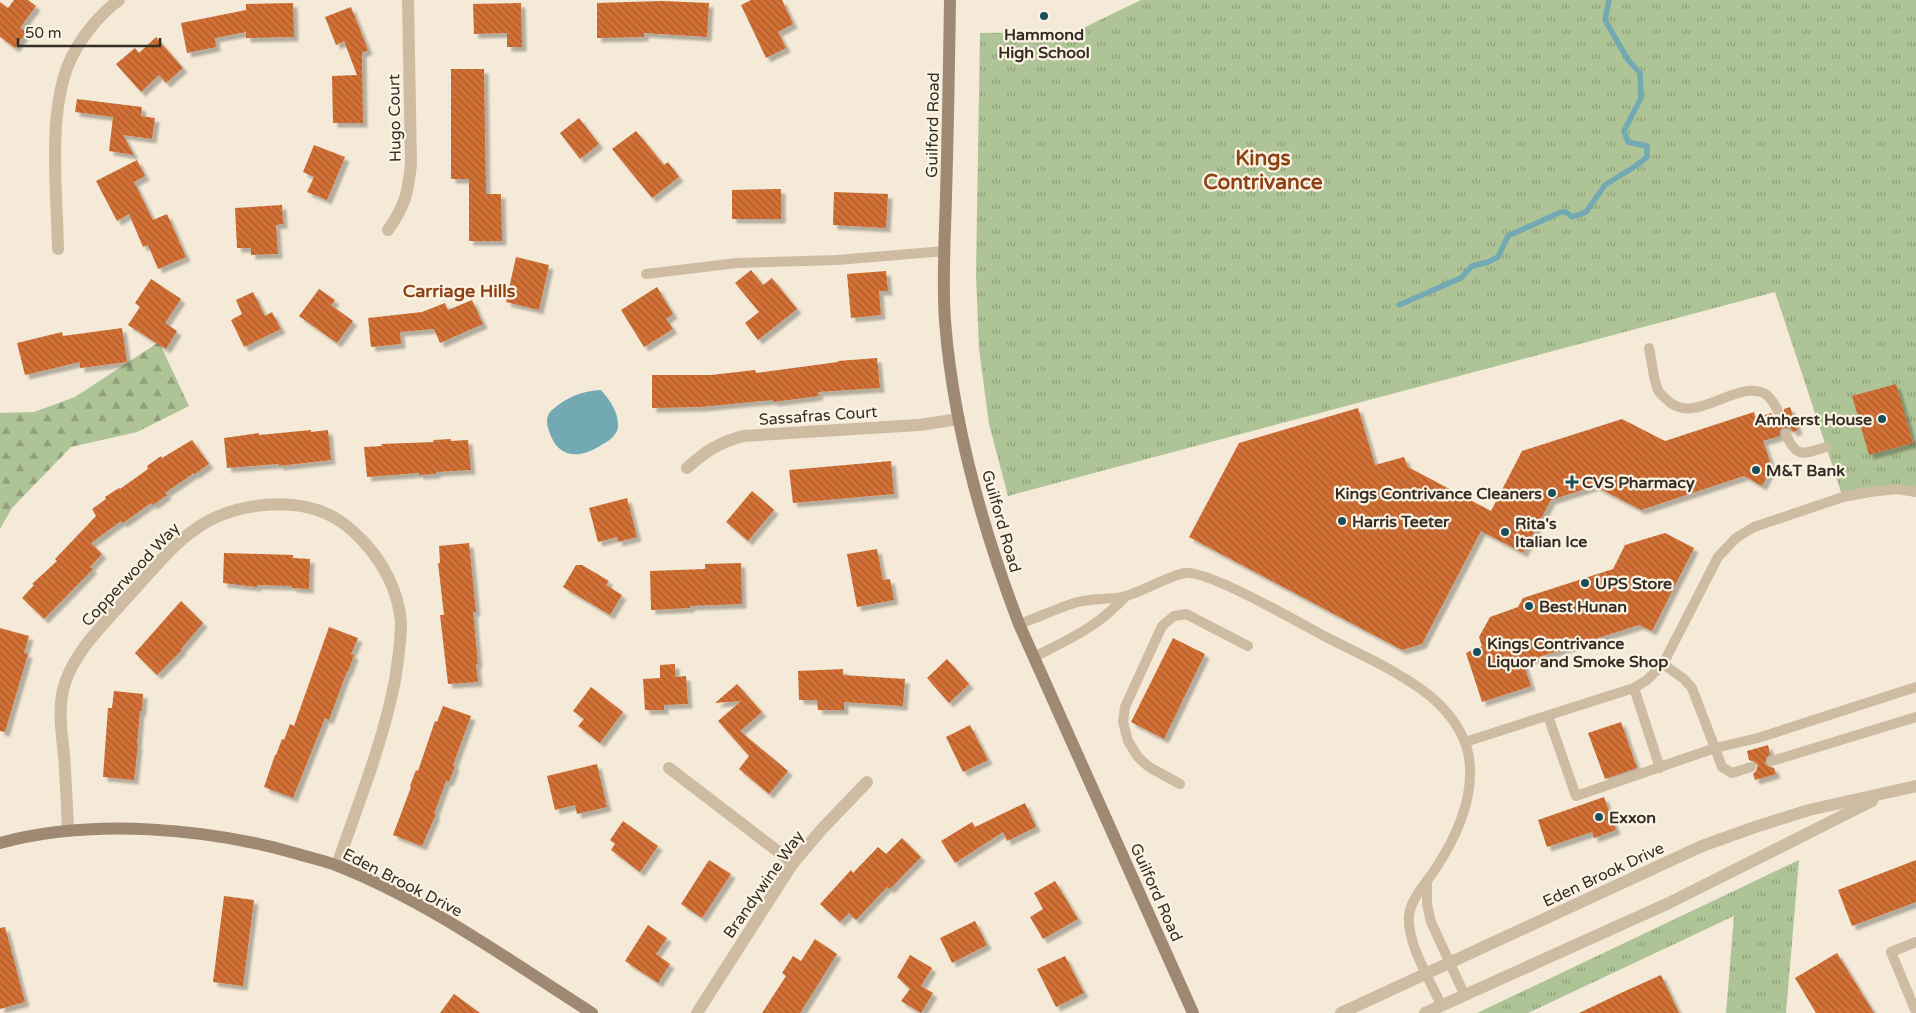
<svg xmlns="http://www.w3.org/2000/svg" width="1916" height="1013" font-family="'Varela Round',sans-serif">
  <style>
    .forest { fill: url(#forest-firs) }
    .park { fill: url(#park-tufts) }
    .water { fill: #73a9b3 }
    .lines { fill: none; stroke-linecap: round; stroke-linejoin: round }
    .stream { stroke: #73a9b3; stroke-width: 5.5 }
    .building { fill: url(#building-back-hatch); filter: url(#shadow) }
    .lane { stroke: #cdbba2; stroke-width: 10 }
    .street { stroke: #cdbba2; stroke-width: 12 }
    .secondary { stroke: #a08973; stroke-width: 12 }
    .poi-dot { fill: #174f5c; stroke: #fbf3e4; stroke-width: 2 }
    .labels { text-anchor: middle; stroke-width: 4.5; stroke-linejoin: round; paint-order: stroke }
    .poi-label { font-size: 16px; font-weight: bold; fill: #362d25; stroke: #fbf3e4; text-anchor: start }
    .street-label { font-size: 16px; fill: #362d25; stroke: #fbf3e4 }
    .neighbourhood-label { font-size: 18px; font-weight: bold; fill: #8d4216; stroke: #fbf3e4 }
    .district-label { font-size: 21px; font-weight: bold; fill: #8d4216; stroke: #fbf3e4 }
  </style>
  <defs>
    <pattern id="forest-firs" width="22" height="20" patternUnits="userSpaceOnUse" patternTransform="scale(1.25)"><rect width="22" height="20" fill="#afc496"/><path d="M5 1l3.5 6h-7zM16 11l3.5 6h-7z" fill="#8fa07a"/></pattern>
    <pattern id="park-tufts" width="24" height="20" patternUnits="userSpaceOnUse" patternTransform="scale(1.25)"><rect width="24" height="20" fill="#afc496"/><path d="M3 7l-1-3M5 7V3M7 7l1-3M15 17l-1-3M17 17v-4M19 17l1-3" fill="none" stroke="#8fa07a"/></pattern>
    <pattern id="building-back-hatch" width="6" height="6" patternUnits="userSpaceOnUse" patternTransform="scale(1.25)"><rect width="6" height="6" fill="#d27036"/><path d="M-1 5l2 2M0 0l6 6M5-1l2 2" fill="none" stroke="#ab5c2d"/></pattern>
    <filter id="shadow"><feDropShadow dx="4.5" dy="4.5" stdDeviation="1" flood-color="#0004"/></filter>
  </defs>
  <rect width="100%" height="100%" fill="#f4ead7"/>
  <path class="forest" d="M 159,342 L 189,406 L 137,432 L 71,447 L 12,508 L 0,529 L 0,413 L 34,412 L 75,397 Z"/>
  <g class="park">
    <path d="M 1141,0 L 1916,0 L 1916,491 L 1843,498 L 1775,292 L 1008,496 L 989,424 L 979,349 L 976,275 L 980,33 L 1075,32 Z"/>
    <path d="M 1799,860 L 1786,1013 L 1726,1013 L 1734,916 L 1528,1013 L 1477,1013 Z"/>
  </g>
  <path class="water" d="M 601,390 C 610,400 619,413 618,427 C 617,435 609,441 603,444 C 581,459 558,460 549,431 C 546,423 546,415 552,410 C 567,397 582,391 601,390 Z"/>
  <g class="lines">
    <path class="stream" d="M 1399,305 L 1461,278 L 1472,266 L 1488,262 L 1498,257 L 1508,236 L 1561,212 L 1566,212 L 1572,217 L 1586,212 L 1605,185 L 1637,165 L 1647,157 L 1647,146 L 1628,142 L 1624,131 L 1641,98 L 1640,73 L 1628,60 L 1605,20 L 1609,0"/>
  </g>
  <g class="building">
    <path d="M 14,0 L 28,0 L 36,6 L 20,28 L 26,32 L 15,48 L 0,37 L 0,2 L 8,8 Z"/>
    <path d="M 751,0 L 782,0 L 793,24 L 778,32 L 786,48 L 766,58 L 741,5 Z"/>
    <path d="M 662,1 L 709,3 L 707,37 L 644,33 L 644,37 L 597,38 L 597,3 Z"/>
    <path d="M 293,3 L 294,37 L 246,38 L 246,32 L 215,38 L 216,47 L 187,53 L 181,23 L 246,10 L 246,4 Z"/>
    <path d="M 521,3 L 522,47 L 507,47 L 507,33 L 474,34 L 473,4 Z"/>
    <path d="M 351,7 L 368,50 L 362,53 L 363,123 L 333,123 L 332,76 L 357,75 L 344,41 L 336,45 L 325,17 Z"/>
    <path d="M 156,37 L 183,68 L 166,83 L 159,75 L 141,92 L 116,64 L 135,48 L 139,53 Z"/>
    <path d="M 451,69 L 484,69 L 486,194 L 501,194 L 502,241 L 469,241 L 469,179 L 451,179 Z"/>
    <path d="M 77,99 L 142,107 L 141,116 L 155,118 L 152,139 L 123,135 L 134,155 L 109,151 L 113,117 L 75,112 Z"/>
    <path d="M 579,118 L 599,144 L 580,159 L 560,133 Z"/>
    <path d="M 636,131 L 664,165 L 668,162 L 679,177 L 652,198 L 612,149 Z"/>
    <path d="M 314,145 L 345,157 L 327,200 L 307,192 L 314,177 L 303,172 Z"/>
    <path d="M 137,160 L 145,176 L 134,182 L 153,220 L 167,214 L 186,257 L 158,269 L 148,245 L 143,247 L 129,214 L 117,221 L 96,181 Z"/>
    <path d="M 781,189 L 781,219 L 732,219 L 732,190 Z"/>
    <path d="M 834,192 L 888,194 L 886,228 L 833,225 Z"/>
    <path d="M 282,205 L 283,224 L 276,225 L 278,254 L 251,255 L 251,248 L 237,248 L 235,208 Z"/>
    <path d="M 516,257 L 549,265 L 539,310 L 506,302 Z"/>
    <path d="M 751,270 L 763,285 L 772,278 L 797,309 L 758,340 L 745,323 L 759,312 L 735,283 Z"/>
    <path d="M 886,271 L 888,291 L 879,291 L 881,315 L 851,318 L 847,274 Z"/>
    <path d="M 151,279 L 181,299 L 165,323 L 177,331 L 166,349 L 128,325 L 140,307 L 135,303 Z"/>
    <path d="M 657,287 L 673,314 L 666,319 L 673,329 L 644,347 L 621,310 Z"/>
    <path d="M 319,289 L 335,300 L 331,305 L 353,321 L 337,343 L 299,316 Z"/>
    <path d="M 253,292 L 265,316 L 272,312 L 281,329 L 244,347 L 231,320 L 242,314 L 236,300 Z"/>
    <path d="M 472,300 L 483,324 L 440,343 L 434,329 L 400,332 L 401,344 L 371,347 L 368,318 L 422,312 L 445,303 L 448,310 Z"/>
    <path d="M 122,328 L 127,362 L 80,368 L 80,362 L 25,375 L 17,343 L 62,332 L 63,336 Z"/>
    <path d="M 877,358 L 880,388 L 818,392 L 819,396 L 773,402 L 773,400 L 700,407 L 652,408 L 652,375 L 711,375 L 755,370 L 756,373 L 838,362 L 838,361 Z"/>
    <path d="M 1896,384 L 1913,443 L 1869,455 L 1852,396 Z"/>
    <path d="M 1790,407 L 1798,430 L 1793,432 L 1790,428 L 1784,428 L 1780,430 L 1780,436 L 1763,441 L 1772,467 L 1762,486 L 1744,476 L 1641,510 L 1595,486 L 1551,500 L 1523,553 L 1481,531 L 1422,644 L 1402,650 L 1189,537 L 1239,443 L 1358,408 L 1375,465 L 1404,457 L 1408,467 L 1491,511 L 1522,451 L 1622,419 L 1665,441 L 1754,412 L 1756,418 L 1771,413 L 1775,417 L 1781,417 L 1784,414 L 1784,409 Z"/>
    <path d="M 311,430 L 311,432 L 328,430 L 331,460 L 279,466 L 279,464 L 227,468 L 224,438 L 259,433 L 259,435 Z"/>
    <path d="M 451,439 L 451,441 L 468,440 L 471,470 L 436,472 L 436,474 L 419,475 L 419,473 L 367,477 L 364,447 L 382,446 L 381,444 L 434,442 L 433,440 Z"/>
    <path d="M 192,440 L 209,464 L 195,474 L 194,473 L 165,493 L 167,495 L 153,505 L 151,503 L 123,523 L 121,521 L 91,543 L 102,554 L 90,567 L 93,569 L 44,619 L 22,598 L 34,585 L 32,584 L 57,561 L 55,559 L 96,516 L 92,509 L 106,499 L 105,497 L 119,488 L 120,489 L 148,469 L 147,466 L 161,456 L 162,458 Z"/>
    <path d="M 891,461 L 894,494 L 793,503 L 789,470 Z"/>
    <path d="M 752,491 L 774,510 L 748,541 L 726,522 Z"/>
    <path d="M 627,498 L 637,537 L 618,542 L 617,537 L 598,542 L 589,508 Z"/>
    <path d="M 1665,533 L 1694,548 L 1652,631 L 1639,625 L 1523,662 L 1531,686 L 1482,702 L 1466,653 L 1482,646 L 1479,637 L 1490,617 L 1518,607 L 1523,598 L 1613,569 L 1625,545 Z"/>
    <path d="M 469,543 L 476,612 L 473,612 L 478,664 L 476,664 L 478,682 L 448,684 L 440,615 L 444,615 L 438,563 L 440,563 L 439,546 Z"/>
    <path d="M 877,549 L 883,580 L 890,579 L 894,600 L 857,607 L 847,554 Z"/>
    <path d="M 224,553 L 293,555 L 293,558 L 310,559 L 309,589 L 292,588 L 292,586 L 257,585 L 257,587 L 223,583 Z"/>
    <path d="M 741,563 L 742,604 L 690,606 L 690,608 L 651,610 L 650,571 L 705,569 L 705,564 Z"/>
    <path d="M 576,565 L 582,565 L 609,581 L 606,585 L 622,595 L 610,615 L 563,587 Z"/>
    <path d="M 181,601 L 203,623 L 181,649 L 182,650 L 157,675 L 135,653 Z"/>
    <path d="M 329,627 L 358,638 L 351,654 L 354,655 L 348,672 L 347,671 L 329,720 L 325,718 L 293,798 L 264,787 L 275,755 L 276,755 L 282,739 L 284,740 L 290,724 L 294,726 Z"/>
    <path d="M 0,628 L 29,636 L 24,653 L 28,654 L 5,732 L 0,731 Z"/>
    <path d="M 1173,638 L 1205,654 L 1164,739 L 1131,722 Z"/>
    <path d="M 947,659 L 969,684 L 949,703 L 927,678 Z"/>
    <path d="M 675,664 L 675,677 L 686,676 L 688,704 L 664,705 L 664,710 L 645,710 L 643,679 L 660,678 L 660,665 Z"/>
    <path d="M 843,669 L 843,675 L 905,679 L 903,706 L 844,702 L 844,710 L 818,710 L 817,700 L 799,700 L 798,671 Z"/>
    <path d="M 737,684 L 762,712 L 740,731 L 788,771 L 769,794 L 739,769 L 749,756 L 718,721 L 741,701 L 715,703 Z"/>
    <path d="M 591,687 L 623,712 L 600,743 L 578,726 L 584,719 L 573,711 Z"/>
    <path d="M 114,691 L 143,694 L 142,711 L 140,711 L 137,745 L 138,745 L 134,780 L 103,777 L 108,708 L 112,708 Z"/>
    <path d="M 443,706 L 471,716 L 453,765 L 455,766 L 449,782 L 446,781 L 434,814 L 436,814 L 422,846 L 393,835 L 411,787 L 410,786 L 416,770 L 418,771 L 435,721 L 437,722 Z"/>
    <path d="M 1621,722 L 1637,768 L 1605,779 L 1588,733 Z"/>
    <path d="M 970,725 L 988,760 L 963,772 L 946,737 Z"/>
    <path d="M 1768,745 L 1770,754 L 1767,757 L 1765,763 L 1768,766 L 1774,768 L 1776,774 L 1755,780 L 1753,774 L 1756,771 L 1758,765 L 1755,762 L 1749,760 L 1747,751 Z"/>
    <path d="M 597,764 L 607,807 L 577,814 L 575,805 L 555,810 L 547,776 Z"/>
    <path d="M 1604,797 L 1616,830 L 1594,838 L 1592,832 L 1547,847 L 1538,820 Z"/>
    <path d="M 1025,803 L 1036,827 L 1007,841 L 1003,832 L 955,863 L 941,841 L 972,822 L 975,827 Z"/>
    <path d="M 623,821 L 658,846 L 640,872 L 611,850 L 615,844 L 610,840 Z"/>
    <path d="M 902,838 L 921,857 L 890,889 L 887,887 L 856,920 L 849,913 L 840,922 L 820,904 L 851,870 L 853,873 L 878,847 L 886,854 Z"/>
    <path d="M 709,860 L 731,874 L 702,918 L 681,904 Z"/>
    <path d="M 1916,860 L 1916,902 L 1852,926 L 1838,890 Z"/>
    <path d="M 1055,881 L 1078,919 L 1043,939 L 1030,917 L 1043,909 L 1034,893 Z"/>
    <path d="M 224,896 L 254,900 L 243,986 L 213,982 Z"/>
    <path d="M 975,921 L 987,945 L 952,963 L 940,938 Z"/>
    <path d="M 648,925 L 667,938 L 656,954 L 670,964 L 658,983 L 625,961 Z"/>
    <path d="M 5,927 L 25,1002 L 0,1009 L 0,928 Z"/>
    <path d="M 815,939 L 837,954 L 800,1013 L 762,1013 L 786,976 L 782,973 L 793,956 L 801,961 Z"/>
    <path d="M 1837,953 L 1874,1013 L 1816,1013 L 1795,978 Z"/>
    <path d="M 910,955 L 932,968 L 921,986 L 933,993 L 921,1013 L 901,1001 L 910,989 L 897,977 Z"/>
    <path d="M 1065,956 L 1084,993 L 1056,1007 L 1037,969 Z"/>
    <path d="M 1661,975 L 1679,1013 L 1579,1013 L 1623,992 Z"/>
    <path d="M 454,994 L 480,1013 L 440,1013 Z"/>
  </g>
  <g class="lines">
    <g class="lane">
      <path d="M 646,274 L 737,263 L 837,260 L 945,251"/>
      <path d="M 1649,348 C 1652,360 1653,379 1658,390 C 1659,393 1663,396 1665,398 C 1693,429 1733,380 1764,393 C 1771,397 1775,405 1778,411"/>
      <path d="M 1786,434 C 1796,459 1804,454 1826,447"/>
      <path d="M 1019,624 C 1038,618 1059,607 1078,602 C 1094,598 1111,600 1126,596 C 1144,591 1168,576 1185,573 C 1209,570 1301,624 1326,637 C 1349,649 1372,659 1394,672 C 1410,681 1426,691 1439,704 C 1456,721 1469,743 1470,767 C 1472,804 1454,841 1434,871 C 1426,883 1410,900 1409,916 C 1407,944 1430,980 1441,1005"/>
      <path d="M 1034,657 C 1071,638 1096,628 1125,597"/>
      <path d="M 1663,664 L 1684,679 L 1692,688 L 1715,748 L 1758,738 L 1916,687"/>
      <path d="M 1634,688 L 1660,768"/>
      <path d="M 1548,716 L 1576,796 L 1715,748 L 1722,767 L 1732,773 L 1751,767"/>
      <path d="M 1465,742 L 1615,694 L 1634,688 L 1647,680 L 1663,664 L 1718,557 L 1736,538 L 1754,527 L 1843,497 L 1870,492 L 1897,489 L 1916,492"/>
      <path d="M 1772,761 L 1916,717"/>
      <path d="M 1180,784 L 1149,767 L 1138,757 L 1128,741 L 1123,722 L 1125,707 L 1162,626 L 1174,616 L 1186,614 L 1248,646"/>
      <path d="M 1427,882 L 1427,904 L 1431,922 L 1465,996"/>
      <path d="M 1916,942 L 1891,952 L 1916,1012"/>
    </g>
    <g class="street">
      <path d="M 388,230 C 405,206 408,193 411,164 L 408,0"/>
      <path d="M 58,249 C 57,195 49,128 64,77 C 72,48 95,18 119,0"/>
      <path d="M 687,468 C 706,451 718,443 743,436 L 919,425 L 959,419"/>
      <path d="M 669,768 L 793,863"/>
      <path d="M 68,831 C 67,806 66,781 64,756 C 62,734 58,712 63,690 C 71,655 102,626 125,600 C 148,576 169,547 197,528 C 233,503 295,495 335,518 C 345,523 354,532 362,540 C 383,562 399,592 401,623 C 401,641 398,661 395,680 C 383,743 358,804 337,865"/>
      <path d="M 697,1013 L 793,863 L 822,829 L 867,782"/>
      <path d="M 1341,1013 L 1702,846 L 1755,827 L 1809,810 L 1916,786"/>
      <path d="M 1425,1013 L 1669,903 L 1872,801"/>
    </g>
    <g class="secondary">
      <path d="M 950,0 C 949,65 948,131 946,196 C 945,238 942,280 945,321 C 953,425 982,527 1019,624 L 1193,1013"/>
      <path d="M 0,843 C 92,818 208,828 298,854 C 311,858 326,861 338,866 C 429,902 510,961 592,1013"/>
    </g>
  </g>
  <g class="poi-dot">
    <circle cx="1044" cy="16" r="5"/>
    <circle cx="1882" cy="419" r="5"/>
    <circle cx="1756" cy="470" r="5"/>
    <path d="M1569.5 474.5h5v5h5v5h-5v5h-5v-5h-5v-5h5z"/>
    <circle cx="1552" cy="493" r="5"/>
    <circle cx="1342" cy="521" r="5"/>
    <circle cx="1505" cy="532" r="5"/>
    <circle cx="1585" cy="583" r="5"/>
    <circle cx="1529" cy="606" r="5"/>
    <circle cx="1477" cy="652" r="5"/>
    <circle cx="1599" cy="817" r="5"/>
  </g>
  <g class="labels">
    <g class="poi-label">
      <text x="1044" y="40" text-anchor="middle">Hammond<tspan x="1044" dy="18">High School</tspan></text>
      <text x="1872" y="425" text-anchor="end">Amherst House</text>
      <text x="1766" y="476">M&amp;T Bank</text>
      <text x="1582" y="488">CVS Pharmacy</text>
      <text x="1542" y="499" text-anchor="end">Kings Contrivance Cleaners</text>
      <text x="1352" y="527">Harris Teeter</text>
      <text x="1515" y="529">Rita's<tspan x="1515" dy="18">Italian Ice</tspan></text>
      <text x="1595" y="589">UPS Store</text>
      <text x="1539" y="612">Best Hunan</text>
      <text x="1487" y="649">Kings Contrivance<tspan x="1487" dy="18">Liquor and Smoke Shop</tspan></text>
      <text x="1609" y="823">Exxon</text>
    </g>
    <g class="street-label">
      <text transform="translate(394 118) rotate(-91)" y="6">Hugo Court</text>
      <text transform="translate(932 125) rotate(-89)" y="6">Guilford Road</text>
      <text transform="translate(818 415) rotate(-4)" y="6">Sassafras Court</text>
      <text transform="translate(1002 521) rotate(74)" y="6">Guilford Road</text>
      <text transform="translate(130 574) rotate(-47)" y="6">Copperwood Way</text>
      <text transform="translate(1603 874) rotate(-25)" y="6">Eden Brook Drive</text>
      <text transform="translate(403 882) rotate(27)" y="6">Eden Brook Drive</text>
      <text transform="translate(763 884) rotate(-55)" y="6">Brandywine Way</text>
      <text transform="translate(1157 892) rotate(66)" y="6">Guilford Road</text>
    </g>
    <g class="neighbourhood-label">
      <text x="459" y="297">Carriage Hills</text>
    </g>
    <g class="district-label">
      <text x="1263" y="165">Kings<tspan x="1263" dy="24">Contrivance</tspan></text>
    </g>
  </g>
  <path d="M18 38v8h142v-8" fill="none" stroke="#362d25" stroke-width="2.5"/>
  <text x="25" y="38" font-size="15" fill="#362d25" stroke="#fbf3e4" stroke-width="4" paint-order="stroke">50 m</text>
</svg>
